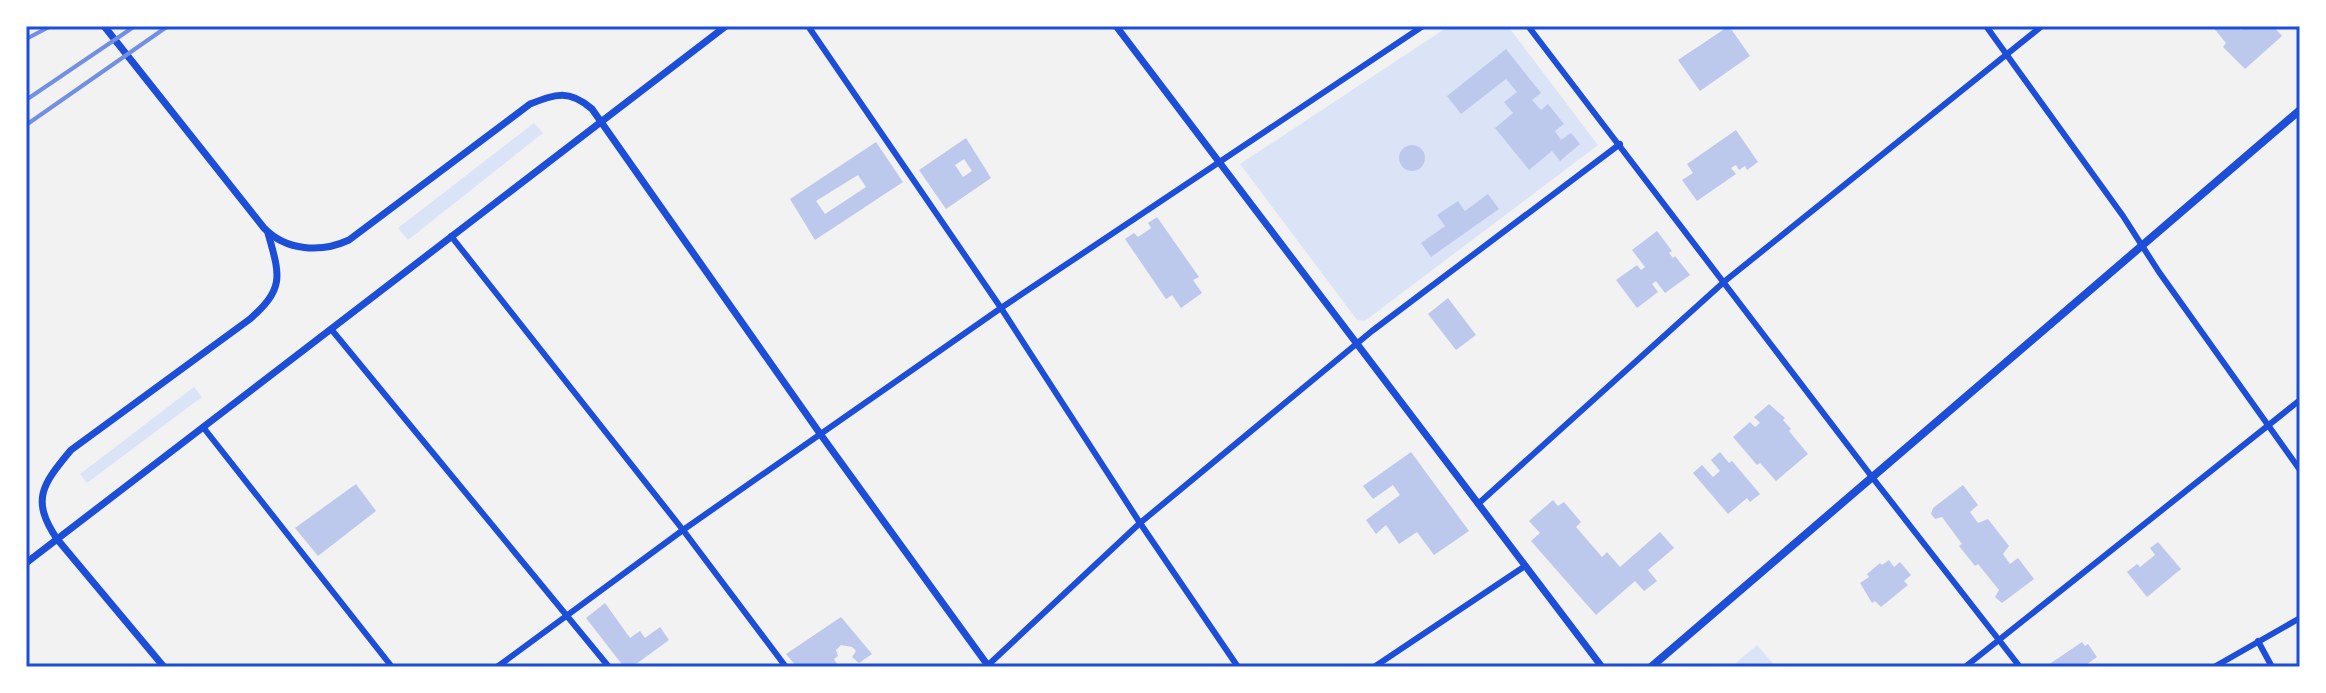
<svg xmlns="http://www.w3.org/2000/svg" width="2326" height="693" font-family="'DM Sans',sans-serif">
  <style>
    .green { fill: #dbe4f7 }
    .building { fill: #bdc9ec; fill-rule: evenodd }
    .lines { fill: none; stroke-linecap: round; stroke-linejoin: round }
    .minor { stroke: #1d4ed8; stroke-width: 6 }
    .tertiary { stroke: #1d4ed8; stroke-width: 7 }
    .secondary { stroke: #1d4ed8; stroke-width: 8 }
    .rail { stroke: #7290e2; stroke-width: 4 }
    .neatline { fill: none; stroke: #1d4ed8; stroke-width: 3 }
  </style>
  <rect width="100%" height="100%" fill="#f2f2f2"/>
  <g class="green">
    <path d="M 1449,26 L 1508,26 L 1598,145 L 1365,321 L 1357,320 L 1240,164 Z"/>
    <path d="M 534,123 L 543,133 L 408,240 L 398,228 Z"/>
    <path d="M 194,387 L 202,397 L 87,483 L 80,474 Z"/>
    <path d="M 1757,645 L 1776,667 L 1731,667 Z"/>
  </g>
  <g class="building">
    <path d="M 1729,26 L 1750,56 L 1700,91 L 1678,60 Z"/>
    <path d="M 2212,26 L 2238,26 L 2241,30 L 2245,26 L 2273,26 L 2282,36 L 2245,69 L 2223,47 L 2226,43 Z"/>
    <path d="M 1506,49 L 1541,93 L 1532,100 L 1541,110 L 1548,104 L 1564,124 L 1555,131 L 1561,140 L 1571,133 L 1580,144 L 1560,161 L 1552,151 L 1529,170 L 1495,128 L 1513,113 L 1504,102 L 1517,92 L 1506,79 L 1461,114 L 1447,96 Z"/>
    <path d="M 1736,130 L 1758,162 L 1747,170 L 1745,166 L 1739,170 L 1736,165 L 1731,168 L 1736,174 L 1697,201 L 1682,180 L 1693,173 L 1687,164 Z"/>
    <path d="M 966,138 L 991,178 L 946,209 L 919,170 ZM 964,159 L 972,171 L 963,177 L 955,165 Z"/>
    <path d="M 876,142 L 903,182 L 815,240 L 790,199 ZM 858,175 L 866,187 L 825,214 L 816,201 Z"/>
    <circle cx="1412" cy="158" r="13"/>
    <path d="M 1488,194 L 1499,209 L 1431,257 L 1421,243 L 1445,226 L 1437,215 L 1458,201 L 1465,211 Z"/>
    <path d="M 1157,217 L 1199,277 L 1193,280 L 1202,293 L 1181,308 L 1172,295 L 1166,299 L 1125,239 L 1134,233 L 1138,237 L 1151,228 L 1148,223 Z"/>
    <path d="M 1657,231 L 1672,251 L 1669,253 L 1673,258 L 1675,256 L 1690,275 L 1665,293 L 1656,281 L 1652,284 L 1658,292 L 1637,308 L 1616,280 L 1637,265 L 1641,270 L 1645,267 L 1632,250 Z"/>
    <path d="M 1448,298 L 1476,335 L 1456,350 L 1428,314 Z"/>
    <path d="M 1769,404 L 1785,418 L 1783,420 L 1791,429 L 1789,431 L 1808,454 L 1776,481 L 1760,463 L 1757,465 L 1733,437 L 1750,422 L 1755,427 L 1760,423 L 1754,417 Z"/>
    <path d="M 1411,452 L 1469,531 L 1434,555 L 1417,532 L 1399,544 L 1386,525 L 1376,534 L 1366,520 L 1400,495 L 1393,485 L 1373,499 L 1363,486 Z"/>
    <path d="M 1720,452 L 1729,463 L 1732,461 L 1760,494 L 1750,502 L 1747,498 L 1728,514 L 1693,473 L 1702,465 L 1713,477 L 1720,471 L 1711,460 Z"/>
    <path d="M 356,484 L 376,511 L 318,556 L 295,528 Z"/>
    <path d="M 1963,485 L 1978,505 L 1970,512 L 1978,523 L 1988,519 L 2009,546 L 2003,554 L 2010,564 L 2018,558 L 2034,579 L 2002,603 L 1995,597 L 1999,590 L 1978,564 L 1975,566 L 1959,546 L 1962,544 L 1942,517 L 1935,519 L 1931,514 L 1933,508 Z"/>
    <path d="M 1553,500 L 1558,506 L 1564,502 L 1581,522 L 1576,527 L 1602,557 L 1607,552 L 1620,567 L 1660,532 L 1674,548 L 1648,570 L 1657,581 L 1644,591 L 1635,581 L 1596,615 L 1531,541 L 1540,533 L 1529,521 Z"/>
    <path d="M 2158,542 L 2181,569 L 2147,597 L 2127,572 L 2137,564 L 2140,567 L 2155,555 L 2150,548 Z"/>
    <path d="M 1889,560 L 1894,567 L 1900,562 L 1911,575 L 1904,581 L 1908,585 L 1881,607 L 1875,601 L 1872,603 L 1860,583 L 1869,577 L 1867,574 L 1880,563 L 1882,565 Z"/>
    <path d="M 605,603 L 630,638 L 640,631 L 645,638 L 660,627 L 669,640 L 632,667 L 624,667 L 586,618 Z"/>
    <path d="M 841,617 L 872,654 L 859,663 L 852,657 L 856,651 L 852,647 L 841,645 L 836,650 L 838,656 L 834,659 L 839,667 L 797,667 L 786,654 Z"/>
    <path d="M 2082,642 L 2085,646 L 2088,644 L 2097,657 L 2083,667 L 2045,667 Z"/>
  </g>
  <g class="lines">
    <g class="minor">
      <path d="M 808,26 L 1001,308 L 1140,523 L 1238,667"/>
      <path d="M 1528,26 L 1872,477 L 2020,667"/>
      <path d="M 1986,26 L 2123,216 L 2159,272 L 2300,470"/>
      <path d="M 451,236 L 683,530 L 786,667"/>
      <path d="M 331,329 L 609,667"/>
      <path d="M 203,427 L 392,667"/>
      <path d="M 1478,504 L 1725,281 L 2042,26"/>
      <path d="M 2258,641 L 2272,667"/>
      <path d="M 497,667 L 683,530 L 1001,308 L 1423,26"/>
      <path d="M 986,667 L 1140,523 L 1372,331 L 1620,144"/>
      <path d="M 1374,667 L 1525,566"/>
      <path d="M 1965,667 L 2300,400"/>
      <path d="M 2214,667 L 2300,618"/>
    </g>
    <g class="tertiary">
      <path d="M 104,26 L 264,228 C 286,251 321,253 349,240 L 530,104 C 556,94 569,89 592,109 L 821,435 L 989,667"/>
      <path d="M 1116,26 L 1602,667"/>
      <path d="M 26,563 L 726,26"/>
      <path d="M 164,667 L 57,539 C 30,499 43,484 71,450 L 250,319 C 285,288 280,276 268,233"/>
    </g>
    <path class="secondary" d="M 1651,667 L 2300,110"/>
    <g class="rail">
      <path d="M 26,39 L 51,26"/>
      <path d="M 26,100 L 135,26"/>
      <path d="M 26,125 L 168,26"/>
    </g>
  </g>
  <rect width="2326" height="693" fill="none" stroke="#ffffff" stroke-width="56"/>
  <rect x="28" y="28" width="2270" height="637" class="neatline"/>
</svg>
